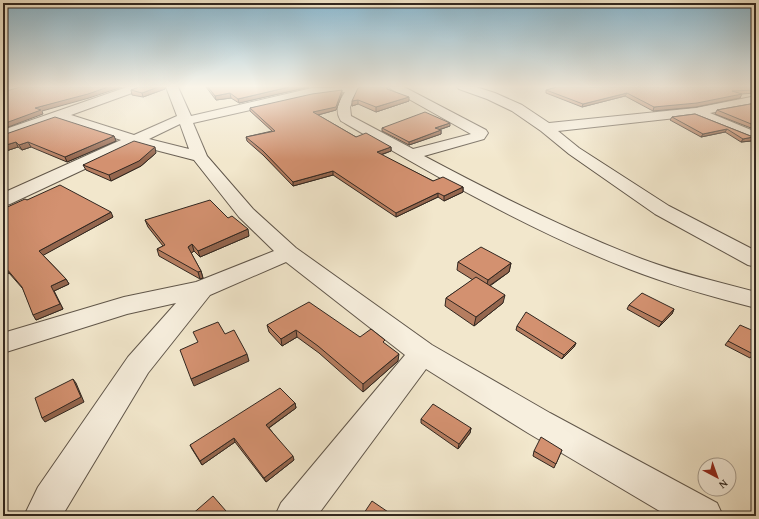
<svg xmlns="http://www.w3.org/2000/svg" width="759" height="519" font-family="'Gentium Book Plus',serif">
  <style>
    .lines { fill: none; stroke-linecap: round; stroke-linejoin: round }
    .minor-casing { stroke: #61574b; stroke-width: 2 }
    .minor { fill: #f7efde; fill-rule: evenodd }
    .wall { fill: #b57d60; stroke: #312720 }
    .shaded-wall { fill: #94664e; stroke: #312720 }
    .building { fill: #d39170; stroke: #312720 }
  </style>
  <rect width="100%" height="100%" fill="#f2e7cc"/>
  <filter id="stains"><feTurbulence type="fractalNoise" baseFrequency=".005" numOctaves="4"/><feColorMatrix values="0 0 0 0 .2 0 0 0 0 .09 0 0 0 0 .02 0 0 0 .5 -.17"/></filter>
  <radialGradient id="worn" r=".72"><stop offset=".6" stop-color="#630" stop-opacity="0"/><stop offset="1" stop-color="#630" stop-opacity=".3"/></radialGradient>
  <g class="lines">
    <g class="minor-casing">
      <g id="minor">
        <path d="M 7,87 L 27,87 L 25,89 L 3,96 L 3,88 Z"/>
        <path d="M 127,87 L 145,87 L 143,89 L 71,115 L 134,135 L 177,116 L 166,87 L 178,87 L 191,116 L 312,88 L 366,87 L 364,89 L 357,91 L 350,107 L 351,116 L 413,149 L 471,134 L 391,89 L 389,87 L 404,87 L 486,130 L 488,133 L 484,139 L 424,156 C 495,194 567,230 642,259 C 679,273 718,282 756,292 L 756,308 C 713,297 670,285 629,269 C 528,230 434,175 341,121 C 334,110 339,102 345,92 L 312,96 L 193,123 L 207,156 L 253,209 L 296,248 L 432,345 L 550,413 L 717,503 L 723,516 L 668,516 L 528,433 L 426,369 L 317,516 L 275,516 L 281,503 L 405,355 L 286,262 L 210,295 L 148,373 L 62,516 L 24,516 L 38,487 L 128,357 L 176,303 L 127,314 L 3,353 L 3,333 L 124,297 L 196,282 L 274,251 L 239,217 L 194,160 L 136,145 L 10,204 L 3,206 L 3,193 L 121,140 L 58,120 L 3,139 L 3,130 ZM 180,124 L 189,149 L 149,139 Z"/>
        <path d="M 457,87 L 476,87 L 495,93 L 522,105 L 549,123 L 696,108 L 756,96 L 756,104 L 710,113 L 756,132 L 756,141 L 694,116 L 558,131 L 579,148 L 669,206 L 756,251 L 756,267 L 748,265 L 655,214 L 569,154 L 541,131 L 512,111 L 487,99 L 459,89 Z"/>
      </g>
    </g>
    <use href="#minor" class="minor"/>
  </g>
  <g class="wall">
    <path d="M 206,87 L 309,87 L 239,103 L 231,98 L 216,100 Z"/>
    <path d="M 360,87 L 387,89 L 409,101 L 376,112 L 358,104 L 352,106 Z"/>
    <path d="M 756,87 L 756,93 L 741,94 L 740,98 L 696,107 L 653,111 L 625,96 L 582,107 L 546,93 L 546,90 Z"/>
    <path d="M 165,89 L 143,97 L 132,95 L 131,90 Z"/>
    <path d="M 342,94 L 336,110 L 318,115 L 356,137 L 391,147 L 391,151 L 381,155 L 433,181 L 463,187 L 463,192 L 444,201 L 438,197 L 396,217 L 333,175 L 293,186 L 263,155 L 247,141 L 246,137 L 272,131 L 250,111 L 250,108 Z"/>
    <path d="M 756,103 L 756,130 L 715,114 L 717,110 Z"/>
    <path d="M 695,114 L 753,137 L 751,141 L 741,142 L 725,132 L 701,137 L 670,120 L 672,117 Z"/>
    <path d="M 450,126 L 439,130 L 441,130 L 441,134 L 409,145 L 382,131 L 382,128 Z"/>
    <path d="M 3,135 L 114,136 L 116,141 L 67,162 L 31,147 L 22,150 L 18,147 L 3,152 Z"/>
    <path d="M 156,153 L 141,166 L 111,181 L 86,170 L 83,165 Z"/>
    <path d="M 27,200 L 113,217 L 43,255 L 66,279 L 69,284 L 54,291 L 63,309 L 36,320 L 23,289 L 9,273 L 3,276 L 3,209 Z"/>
    <path d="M 228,218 L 249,236 L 200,257 L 194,251 L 191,253 L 201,271 L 203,278 L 200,279 L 159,256 L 157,249 L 163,246 L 148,227 L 145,220 Z"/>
    <path d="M 458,262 L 511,263 L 509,272 L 490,286 L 503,303 L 474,326 L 445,306 L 446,298 L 473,280 L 457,270 Z"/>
    <path d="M 629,305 L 674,309 L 672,314 L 659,327 L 627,309 Z"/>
    <path d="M 267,325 L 360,337 L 385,344 L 398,361 L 363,392 L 319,353 L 297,337 L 282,346 L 269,332 Z"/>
    <path d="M 517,326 L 576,343 L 574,347 L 562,359 L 516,330 Z"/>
    <path d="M 728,341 L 756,350 L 750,358 L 725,345 Z"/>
    <path d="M 295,403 L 296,408 L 269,428 L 294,460 L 266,482 L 235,442 L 202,465 L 192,449 L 190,445 Z"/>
    <path d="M 421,419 L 471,428 L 470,433 L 458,449 L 421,423 Z"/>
    <path d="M 562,450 L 554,468 L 533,456 L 534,451 Z"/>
    <path d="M 756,470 L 756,483 L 753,481 Z"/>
  </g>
  <g class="shaded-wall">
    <path d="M 108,87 L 122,87 L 89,98 L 42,111 L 43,114 L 3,129 L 3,124 L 35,108 Z"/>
    <path d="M 158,87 L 166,87 L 165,89 L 143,97 L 142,93 Z"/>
    <path d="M 289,87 L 309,87 L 239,103 L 238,99 Z"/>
    <path d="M 342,90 L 342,94 L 336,110 L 314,116 L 313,112 Z"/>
    <path d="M 230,93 L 231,98 L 216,100 L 215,96 Z"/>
    <path d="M 627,93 L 625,96 L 582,107 L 583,104 Z"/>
    <path d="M 742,94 L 740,98 L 696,107 L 653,111 L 654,107 Z"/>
    <path d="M 409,97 L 409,101 L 376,112 L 376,107 Z"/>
    <path d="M 358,100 L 358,104 L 352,106 L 352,101 Z"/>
    <path d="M 450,123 L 450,126 L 435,131 L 435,128 Z"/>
    <path d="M 727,129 L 725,132 L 701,137 L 703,134 Z"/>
    <path d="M 441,130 L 441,134 L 409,145 L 409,142 Z"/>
    <path d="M 114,136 L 116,141 L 67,162 L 65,157 Z"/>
    <path d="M 753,137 L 751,141 L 741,142 L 743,139 Z"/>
    <path d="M 16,142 L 18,147 L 3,152 L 3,146 Z"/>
    <path d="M 28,142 L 31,147 L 22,150 L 19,145 Z"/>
    <path d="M 155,147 L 156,153 L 141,166 L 111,181 L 109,175 Z"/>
    <path d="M 391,147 L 391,151 L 377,156 L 377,152 Z"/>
    <path d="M 333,171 L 333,175 L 293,186 L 293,182 Z"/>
    <path d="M 463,187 L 463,192 L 444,201 L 444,196 Z"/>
    <path d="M 438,193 L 438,197 L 396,217 L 396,213 Z"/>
    <path d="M 111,212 L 113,217 L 42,256 L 39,251 Z"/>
    <path d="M 248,229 L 249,236 L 200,257 L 198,251 Z"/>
    <path d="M 192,244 L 194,251 L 190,254 L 188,247 Z"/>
    <path d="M 511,263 L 509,272 L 486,288 L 488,280 Z"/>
    <path d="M 6,268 L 9,273 L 3,276 L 3,269 Z"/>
    <path d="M 201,271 L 203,278 L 200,279 L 198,272 Z"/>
    <path d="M 66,279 L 69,284 L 54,291 L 63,309 L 36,320 L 33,315 L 51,286 Z"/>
    <path d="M 505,295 L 503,303 L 474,326 L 476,317 Z"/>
    <path d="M 674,309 L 672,314 L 659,327 L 662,322 Z"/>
    <path d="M 296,330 L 297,337 L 282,346 L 281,339 Z"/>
    <path d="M 576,343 L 574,347 L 562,359 L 564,355 Z"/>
    <path d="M 247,354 L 249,361 L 194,386 L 191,379 Z"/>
    <path d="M 399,354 L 398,361 L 363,392 L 363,384 Z"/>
    <path d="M 73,379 L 76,383 L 84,402 L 45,422 L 42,418 Z"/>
    <path d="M 295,403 L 296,408 L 267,429 L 266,425 Z"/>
    <path d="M 471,428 L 470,433 L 458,449 L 459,444 Z"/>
    <path d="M 234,438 L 235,442 L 202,465 L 200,461 Z"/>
    <path d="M 293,456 L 294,460 L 266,482 L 264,478 Z"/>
    <path d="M 226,511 L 228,515 L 227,516 L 221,516 Z"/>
  </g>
  <g class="building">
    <path d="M 20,87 L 108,87 L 88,94 L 35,108 L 41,110 L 3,124 L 3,92 Z"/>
    <path d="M 139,87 L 158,87 L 142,93 L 131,90 Z"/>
    <path d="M 208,87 L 289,87 L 238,99 L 230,93 L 215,96 Z"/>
    <path d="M 360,87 L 387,87 L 387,89 L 409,97 L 376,107 L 358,100 L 352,101 L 358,88 Z"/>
    <path d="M 557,87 L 756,87 L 756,90 L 732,91 L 742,94 L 697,103 L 654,107 L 627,93 L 583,104 L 546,90 Z"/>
    <path d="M 342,90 L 336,107 L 313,112 L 356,137 L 366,133 L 391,147 L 377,152 L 433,181 L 443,177 L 463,187 L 444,196 L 438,193 L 396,213 L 333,171 L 293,182 L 263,151 L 246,137 L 275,131 L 250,108 L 312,94 Z"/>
    <path d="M 756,103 L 756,126 L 717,110 Z"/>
    <path d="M 425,112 L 450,123 L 435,128 L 441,130 L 409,142 L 382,128 Z"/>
    <path d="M 695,114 L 753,137 L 743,139 L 727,129 L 703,134 L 672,117 Z"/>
    <path d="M 55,117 L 114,136 L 65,157 L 28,142 L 19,145 L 16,142 L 3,146 L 3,135 Z"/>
    <path d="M 134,141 L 155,147 L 139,161 L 109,175 L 83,165 Z"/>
    <path d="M 60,185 L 111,212 L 39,251 L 66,279 L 51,286 L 60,304 L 33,315 L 22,287 L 6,268 L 3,269 L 3,209 L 25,199 L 27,200 Z"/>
    <path d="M 210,200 L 228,218 L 232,216 L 248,229 L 198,251 L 192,244 L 188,247 L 201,271 L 198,272 L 157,249 L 165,245 L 145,220 Z"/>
    <path d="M 481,247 L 511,263 L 488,280 L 458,262 Z"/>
    <path d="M 476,277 L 505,295 L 476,317 L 446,298 Z"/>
    <path d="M 642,293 L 674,309 L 662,322 L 629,305 Z"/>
    <path d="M 309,302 L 360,337 L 371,329 L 385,340 L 383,342 L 399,354 L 363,384 L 318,346 L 296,330 L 281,339 L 267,325 Z"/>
    <path d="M 526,312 L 576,343 L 564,355 L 517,326 Z"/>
    <path d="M 218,322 L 225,334 L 234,330 L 247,354 L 191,379 L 180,350 L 198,342 L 193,332 Z"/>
    <path d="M 740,325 L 756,332 L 756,350 L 753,354 L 728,341 Z"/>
    <path d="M 73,379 L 81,397 L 42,418 L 35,398 Z"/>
    <path d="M 280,388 L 295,403 L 266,425 L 293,456 L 264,478 L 234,438 L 200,461 L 190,445 Z"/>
    <path d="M 433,404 L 471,428 L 459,444 L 421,419 Z"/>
    <path d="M 541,437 L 562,450 L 556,464 L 534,451 Z"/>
    <path d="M 213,496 L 226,511 L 221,516 L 190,516 Z"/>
    <path d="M 372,501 L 394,516 L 362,516 Z"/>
  </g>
  <linearGradient id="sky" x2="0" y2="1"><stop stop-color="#89b9d2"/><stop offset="0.54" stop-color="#f9f4e8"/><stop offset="1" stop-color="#f9f4e8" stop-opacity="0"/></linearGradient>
  <rect width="759" height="160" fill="url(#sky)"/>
  <rect width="759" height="519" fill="none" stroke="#f2e7cc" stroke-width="16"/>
  <rect x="4" y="4" width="751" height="511" fill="none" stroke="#312720" stroke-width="2"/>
  <rect x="8" y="8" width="743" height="503" fill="none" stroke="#312720"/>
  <g transform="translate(717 477) rotate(139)"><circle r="19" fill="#f7efde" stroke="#a89f92"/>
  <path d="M0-3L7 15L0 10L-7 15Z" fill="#8f2418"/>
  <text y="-6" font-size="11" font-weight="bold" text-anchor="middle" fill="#312720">N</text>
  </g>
  <rect width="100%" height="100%" filter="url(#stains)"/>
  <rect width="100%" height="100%" fill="url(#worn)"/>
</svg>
